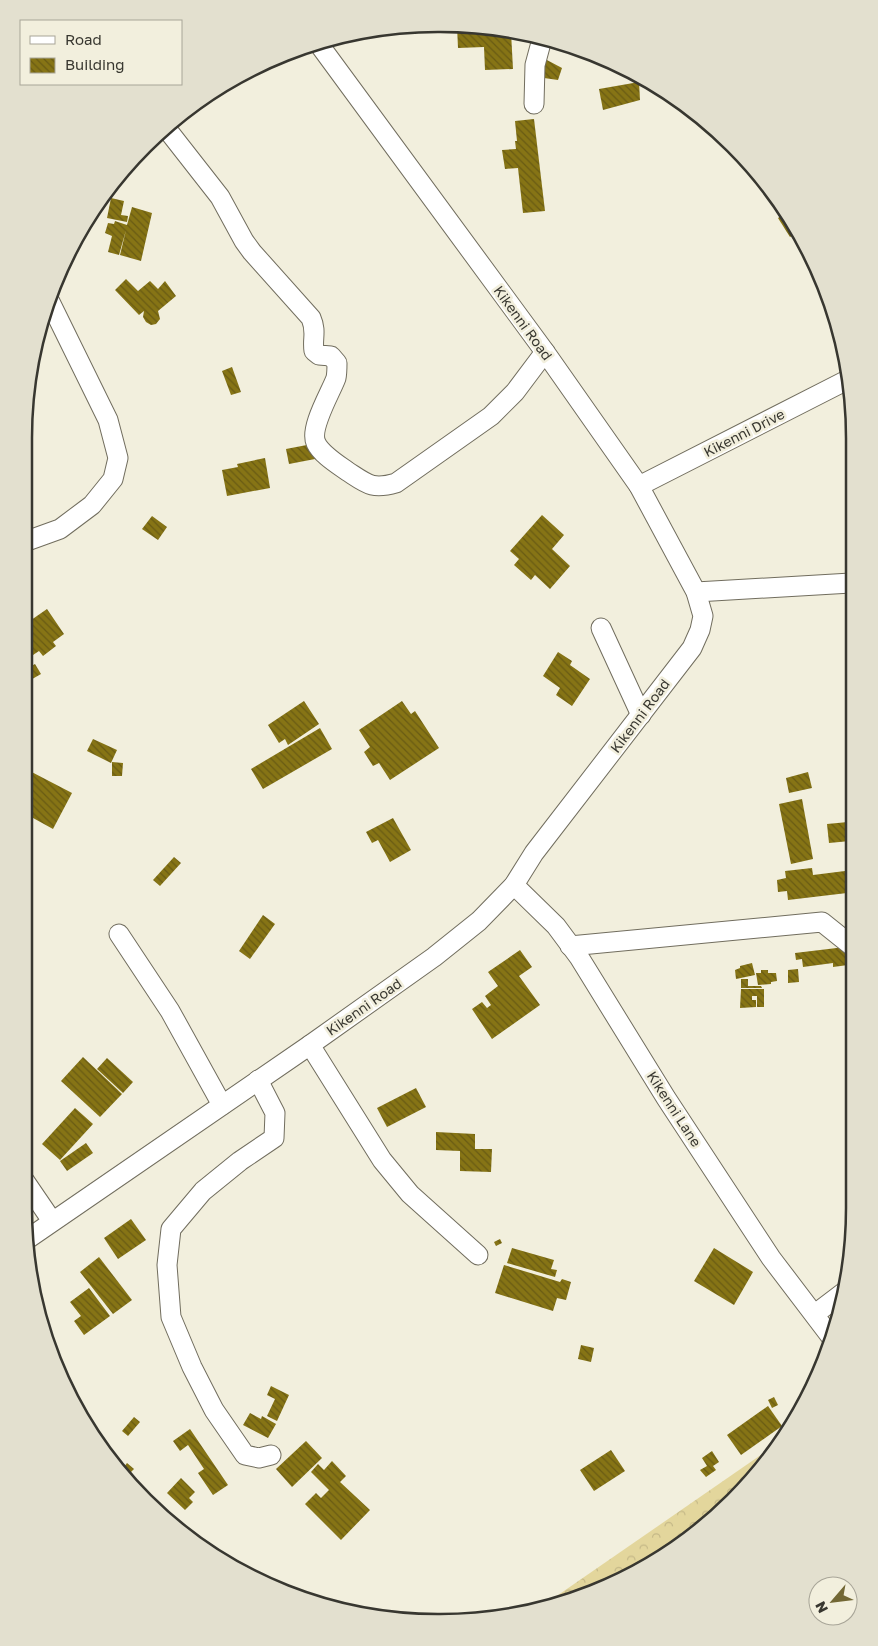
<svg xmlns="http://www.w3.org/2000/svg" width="878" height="1646" font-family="'Golos Text',sans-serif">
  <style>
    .forest { fill: url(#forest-crowns) }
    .building { fill: url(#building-back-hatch) }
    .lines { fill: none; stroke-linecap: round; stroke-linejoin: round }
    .minor-casing { stroke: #716d5e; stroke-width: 21 }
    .minor { stroke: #fff; stroke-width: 19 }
    .labels { text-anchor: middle; stroke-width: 5; stroke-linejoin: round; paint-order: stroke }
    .street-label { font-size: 14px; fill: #383730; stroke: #f2efdd }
    .rim { fill: none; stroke: #383730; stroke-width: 2.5 }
  </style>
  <defs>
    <pattern id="forest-crowns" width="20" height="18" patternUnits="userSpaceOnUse" patternTransform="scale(1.25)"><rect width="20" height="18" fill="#e3d69c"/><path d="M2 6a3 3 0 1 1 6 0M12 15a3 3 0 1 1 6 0" fill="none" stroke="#c4b887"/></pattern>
    <pattern id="building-back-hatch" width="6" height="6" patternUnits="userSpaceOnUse" patternTransform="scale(1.25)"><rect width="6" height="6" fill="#867415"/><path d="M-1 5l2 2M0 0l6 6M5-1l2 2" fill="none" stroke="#695b13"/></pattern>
  </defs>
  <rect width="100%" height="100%" fill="#f2efdd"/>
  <path class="forest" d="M 771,1448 L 713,1519 L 598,1591 L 548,1602 Z"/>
  <g class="building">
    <path d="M 422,25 L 436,25 L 433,31 Z"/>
    <path d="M 457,26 L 493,27 L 511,32 L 513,69 L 485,70 L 484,47 L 458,48 Z"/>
    <path d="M 545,59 L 562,68 L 558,80 L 544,78 Z"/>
    <path d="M 639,82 L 640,100 L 603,110 L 599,89 Z"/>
    <path d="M 534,119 L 545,211 L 523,213 L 518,168 L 505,169 L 502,150 L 516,149 L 515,141 L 517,141 L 515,121 Z"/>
    <path d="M 111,198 L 124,201 L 121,215 L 128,216 L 127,222 L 107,218 Z"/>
    <path d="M 132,207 L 152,213 L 141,261 L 120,255 L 126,230 L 119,255 L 108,252 L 112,236 L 105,233 L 108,223 L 114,224 L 115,221 L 127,225 Z"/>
    <path d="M 786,213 L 797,233 L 790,237 L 778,218 Z"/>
    <path d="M 126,279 L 138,291 L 150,281 L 158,289 L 165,281 L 176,296 L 158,311 L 160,319 L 156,324 L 151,325 L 146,322 L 143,317 L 144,311 L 139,315 L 115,290 Z"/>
    <path d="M 232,367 L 241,392 L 231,395 L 222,371 Z"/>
    <path d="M 312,444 L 315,459 L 289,464 L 286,449 Z"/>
    <path d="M 265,458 L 270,488 L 227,496 L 222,470 L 238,467 L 237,464 Z"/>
    <path d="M 542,515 L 564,535 L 552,549 L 570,566 L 550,589 L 535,575 L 531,580 L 514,565 L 519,559 L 510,551 Z"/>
    <path d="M 152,516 L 167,527 L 158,540 L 142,529 Z"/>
    <path d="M 47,609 L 64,634 L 53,642 L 56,646 L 43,656 L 39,651 L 30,657 L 24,649 L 24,625 Z"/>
    <path d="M 558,652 L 572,661 L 570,665 L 590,679 L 572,706 L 556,695 L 560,688 L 543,676 Z"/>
    <path d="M 35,664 L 41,674 L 27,682 L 24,677 L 24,670 Z"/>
    <path d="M 304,701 L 319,724 L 288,745 L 285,739 L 279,743 L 268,725 Z"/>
    <path d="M 402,701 L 411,714 L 415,711 L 439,748 L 390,780 L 379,763 L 373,766 L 364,752 L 370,747 L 359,730 Z"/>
    <path d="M 320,728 L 332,749 L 263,789 L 251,769 Z"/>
    <path d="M 93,739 L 117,750 L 111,763 L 87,751 Z"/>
    <path d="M 112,762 L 123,763 L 122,776 L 112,776 Z"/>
    <path d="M 24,768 L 72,793 L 53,829 L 24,813 Z"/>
    <path d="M 808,772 L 812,788 L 789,793 L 786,778 Z"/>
    <path d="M 852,775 L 852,814 L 851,814 L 847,776 Z"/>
    <path d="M 802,799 L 813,859 L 791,864 L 779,804 Z"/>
    <path d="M 393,818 L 411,850 L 390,862 L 378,840 L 372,843 L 366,832 Z"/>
    <path d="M 848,822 L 850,841 L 829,843 L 827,824 Z"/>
    <path d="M 174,857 L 181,863 L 160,886 L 153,880 Z"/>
    <path d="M 812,868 L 813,875 L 845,871 L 847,893 L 788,900 L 787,891 L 778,892 L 777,880 L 786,878 L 785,871 Z"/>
    <path d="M 263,915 L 275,924 L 250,959 L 239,951 Z"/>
    <path d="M 845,947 L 848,965 L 833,967 L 833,963 L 803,967 L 802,959 L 796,960 L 795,953 Z"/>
    <path d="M 520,950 L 532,967 L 519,976 L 540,1005 L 492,1039 L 472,1009 L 482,1002 L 487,1008 L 491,1005 L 485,996 L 498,986 L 488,972 Z"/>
    <path d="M 752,963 L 755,975 L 736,979 L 735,970 L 740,968 L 740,966 Z"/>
    <path d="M 798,969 L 799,982 L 788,983 L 788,970 Z"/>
    <path d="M 761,970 L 768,970 L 768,973 L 776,973 L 777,981 L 771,982 L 771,984 L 758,985 L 756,973 L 761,973 Z"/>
    <path d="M 741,979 L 748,979 L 748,986 L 761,986 L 762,988 L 741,988 Z"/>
    <path d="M 741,989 L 764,989 L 764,1007 L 757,1007 L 757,996 L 752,996 L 752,1000 L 756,1000 L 756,1007 L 740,1008 Z"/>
    <path d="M 83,1057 L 122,1094 L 100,1117 L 61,1081 Z"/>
    <path d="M 107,1058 L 133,1082 L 123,1093 L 97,1069 Z"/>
    <path d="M 416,1088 L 426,1107 L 387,1127 L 377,1108 Z"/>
    <path d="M 75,1108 L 93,1124 L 60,1160 L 42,1144 Z"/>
    <path d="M 436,1132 L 475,1134 L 475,1149 L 492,1149 L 491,1172 L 460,1171 L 460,1151 L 436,1150 Z"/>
    <path d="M 86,1143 L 93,1153 L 67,1171 L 60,1161 Z"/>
    <path d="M 131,1219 L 146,1240 L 118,1259 L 104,1238 Z"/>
    <path d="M 500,1239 L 502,1243 L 496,1246 L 494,1242 Z"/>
    <path d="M 512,1248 L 554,1260 L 551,1269 L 557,1270 L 555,1277 L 507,1263 Z"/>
    <path d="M 714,1248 L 753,1272 L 734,1305 L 694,1281 Z"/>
    <path d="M 99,1257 L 132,1300 L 113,1314 L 80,1272 Z"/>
    <path d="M 504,1265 L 560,1282 L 562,1279 L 571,1282 L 566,1300 L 557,1298 L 553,1311 L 495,1293 Z"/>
    <path d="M 89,1288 L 110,1316 L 84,1335 L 74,1321 L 81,1316 L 70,1302 Z"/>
    <path d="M 581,1345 L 594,1348 L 591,1362 L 578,1359 Z"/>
    <path d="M 271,1386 L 289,1395 L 277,1421 L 267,1416 L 275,1399 L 267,1395 Z"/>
    <path d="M 774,1397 L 778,1405 L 772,1408 L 768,1400 Z"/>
    <path d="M 768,1406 L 782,1426 L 741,1455 L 727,1435 Z"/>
    <path d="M 250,1413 L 261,1419 L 262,1416 L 276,1424 L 268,1438 L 243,1425 Z"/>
    <path d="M 134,1417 L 140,1422 L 128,1436 L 122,1431 Z"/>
    <path d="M 190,1429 L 228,1485 L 213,1495 L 198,1473 L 204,1469 L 188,1445 L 180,1451 L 173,1441 Z"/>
    <path d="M 306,1441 L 322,1458 L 292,1487 L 276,1469 Z"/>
    <path d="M 611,1450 L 625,1471 L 594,1491 L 580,1470 Z"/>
    <path d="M 712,1451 L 719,1462 L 713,1466 L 716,1470 L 706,1477 L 700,1470 L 707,1466 L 702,1458 Z"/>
    <path d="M 332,1461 L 346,1476 L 340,1482 L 370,1510 L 341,1540 L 305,1504 L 316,1493 L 321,1498 L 329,1490 L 311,1472 L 318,1464 L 324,1470 Z"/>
    <path d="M 127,1463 L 134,1469 L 127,1476 L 121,1471 Z"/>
    <path d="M 181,1478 L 195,1492 L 189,1498 L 193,1502 L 185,1510 L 167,1493 Z"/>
  </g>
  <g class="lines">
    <g class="minor-casing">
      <g id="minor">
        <path d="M 534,104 L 535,65 L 542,39"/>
        <path d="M 166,128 L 220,197 L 244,241 L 252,252 L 311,318 C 317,332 312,338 314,351 L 319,355 L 331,356 L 337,363 C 337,367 337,373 336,378 C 331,392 309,428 316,443 C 321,454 337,464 347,471 C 367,484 372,490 396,483 L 491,416 L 515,392 L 545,352"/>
        <path d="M 639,486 L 849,379"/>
        <path d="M 24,542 L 60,529 L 92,505 L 113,479 L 118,458 L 108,420 L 50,302"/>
        <path d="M 696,592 L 851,583"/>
        <path d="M 601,628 L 641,715"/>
        <path d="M 514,885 L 556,926 L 579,957 L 666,1098 L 771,1258 L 831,1337"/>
        <path d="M 119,934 L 170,1011 L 222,1105"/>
        <path d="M 570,946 L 822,922 L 852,946"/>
        <path d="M 310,1045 L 382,1160 L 410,1194 L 478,1255"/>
        <path d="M 258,1080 L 275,1113 L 274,1138 L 240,1161 L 203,1191 L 171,1229 L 167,1265 L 171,1317 L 192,1367 L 214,1410 L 245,1455 L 259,1458 L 271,1455"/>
        <path d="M 24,1180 L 52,1221"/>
        <path d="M 29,1238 L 310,1045 L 434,957 L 479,921 L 514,885 L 534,853 L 692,648 L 700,630 L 703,616 L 696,592 L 639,486 L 545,352 L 318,43"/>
        <path d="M 815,1314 L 844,1292"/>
      </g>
    </g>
    <use href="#minor" class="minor"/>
  </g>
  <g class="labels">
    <g class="street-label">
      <text transform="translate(523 323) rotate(54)" y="5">Kikenni Road</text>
      <text transform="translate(744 433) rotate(-27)" y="5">Kikenni Drive</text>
      <text transform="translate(640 716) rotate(-53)" y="5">Kikenni Road</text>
      <text transform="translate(364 1007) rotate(-35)" y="5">Kikenni Road</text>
      <text transform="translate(674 1109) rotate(57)" y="5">Kikenni Lane</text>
    </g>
  </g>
  <path d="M0 0H878V1646H0ZM438 32H440A406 406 0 0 1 846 438V1208A406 406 0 0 1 440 1614H438A406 406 0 0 1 32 1208V438A406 406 0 0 1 438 32Z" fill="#e3e0cf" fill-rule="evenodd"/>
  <path class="rim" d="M438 32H440A406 406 0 0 1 846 438V1208A406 406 0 0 1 440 1614H438A406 406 0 0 1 32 1208V438A406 406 0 0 1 438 32Z"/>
  <rect x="20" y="20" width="162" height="65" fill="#f2efdd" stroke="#a8a598"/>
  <rect x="30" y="36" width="25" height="8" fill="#ffffff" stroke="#a8a598"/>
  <text x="65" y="45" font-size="15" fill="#383730">Road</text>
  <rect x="30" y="58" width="25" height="15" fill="url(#building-back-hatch)" stroke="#a8a598"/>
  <text x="65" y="70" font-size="15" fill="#383730">Building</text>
  <g transform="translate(833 1601) rotate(242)"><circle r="24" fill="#f2efdd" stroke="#a8a598"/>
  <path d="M0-4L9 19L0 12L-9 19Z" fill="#726734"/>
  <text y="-8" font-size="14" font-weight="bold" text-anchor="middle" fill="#383730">N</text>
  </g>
</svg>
